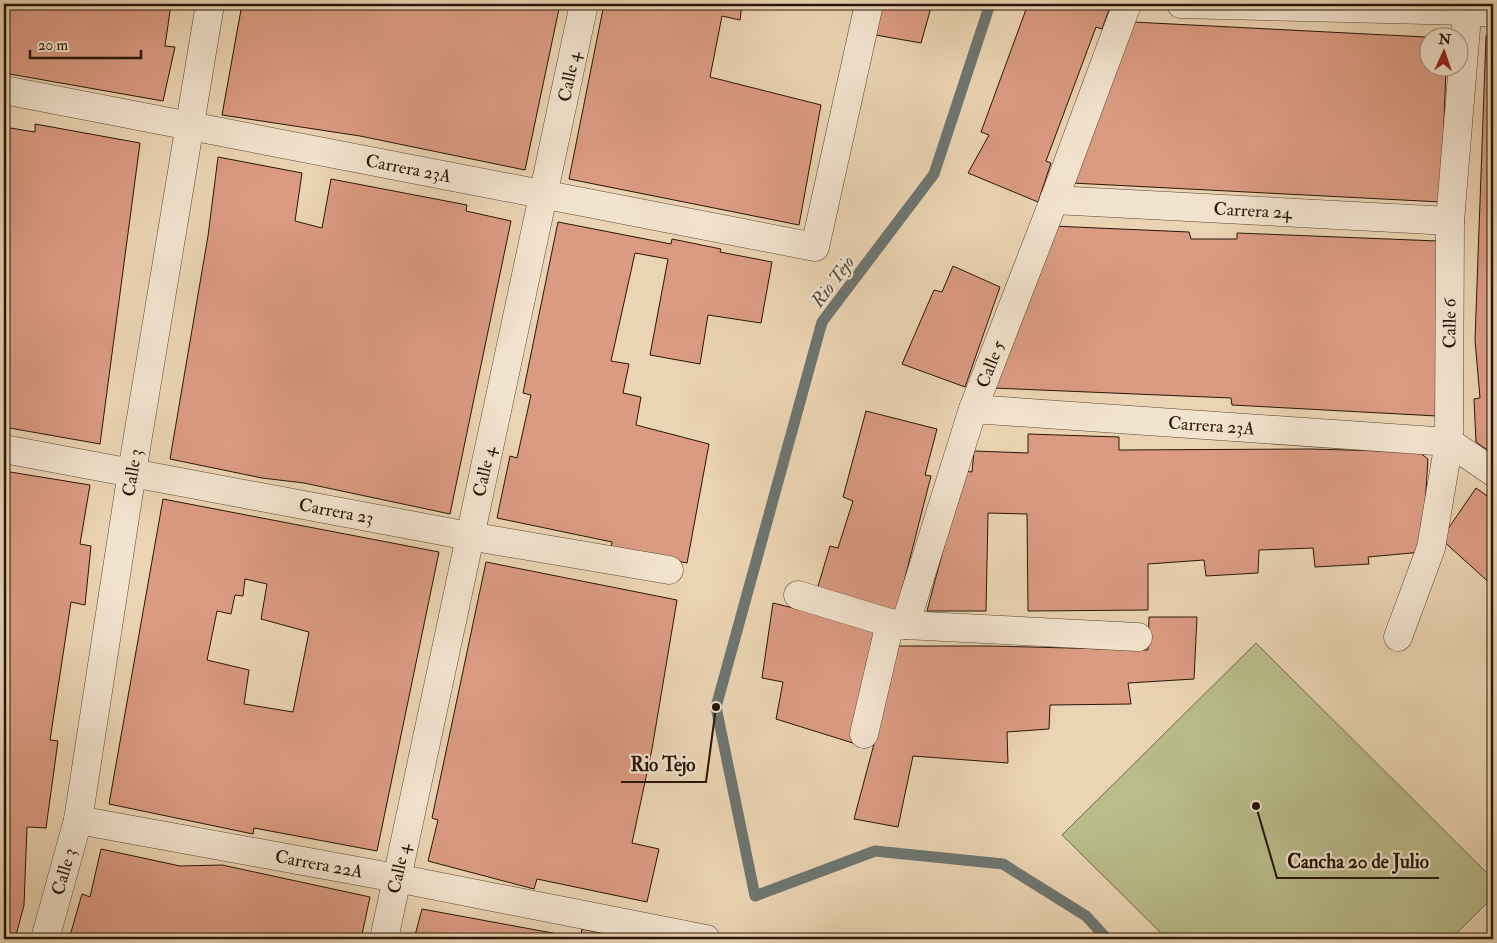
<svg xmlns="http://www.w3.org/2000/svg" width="1497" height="943" font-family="'IM FELL Double Pica',serif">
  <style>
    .green { fill: #b9bc8b; stroke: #70694a }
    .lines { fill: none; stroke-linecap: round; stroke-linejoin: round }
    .stream { stroke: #6d7671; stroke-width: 11 }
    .building { fill: #db9b83; stroke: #271609; fill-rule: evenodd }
    .street-casing { stroke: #584634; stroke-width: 29 }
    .street { stroke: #f2e3ce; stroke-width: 28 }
    .labels { text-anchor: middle; stroke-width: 4.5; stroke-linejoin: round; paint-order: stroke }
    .street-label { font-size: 18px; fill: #271609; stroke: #f2e3ce }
    .water-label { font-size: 19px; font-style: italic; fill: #504e46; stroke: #f2e3ce }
    .leader { fill: none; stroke: #271609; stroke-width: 2 }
    .callout-dot { fill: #271609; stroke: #f2e3ce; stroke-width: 2 }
    .callout-label { font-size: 19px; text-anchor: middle; font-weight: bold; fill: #271609; stroke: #f2e3ce; stroke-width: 4.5; stroke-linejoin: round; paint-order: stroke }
  </style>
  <rect width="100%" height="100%" fill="#ebd4b3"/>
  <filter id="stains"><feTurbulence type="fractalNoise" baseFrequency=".004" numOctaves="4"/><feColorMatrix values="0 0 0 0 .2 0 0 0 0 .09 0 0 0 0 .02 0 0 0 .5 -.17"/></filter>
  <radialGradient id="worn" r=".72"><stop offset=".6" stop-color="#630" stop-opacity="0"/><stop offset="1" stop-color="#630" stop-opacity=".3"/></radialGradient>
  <path class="green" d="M 1256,643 L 1493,879 L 1493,897 L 1451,939 L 1167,939 L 1062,835 Z"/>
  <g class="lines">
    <path class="stream" d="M 990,4 L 934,174 L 822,322 L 716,707 L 755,896 L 875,851 L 1003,864 L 1086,916 L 1107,939"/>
  </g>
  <g class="building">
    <path d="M 4,4 L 171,4 L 165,46 L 175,47 L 163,101 L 4,73 Z"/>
    <path d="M 242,4 L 560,4 L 525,170 L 360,136 L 222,115 Z"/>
    <path d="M 604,4 L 742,4 L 740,20 L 722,16 L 710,77 L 821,105 L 799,225 L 569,179 Z"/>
    <path d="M 876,4 L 932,4 L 921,43 L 870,34 Z"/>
    <path d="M 1028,4 L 1111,4 L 1102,29 L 1096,27 L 1046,161 L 1051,163 L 1038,202 L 968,173 L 989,135 L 981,132 Z"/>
    <path d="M 1133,22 L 1445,38 L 1430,38 L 1430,68 L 1446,68 L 1441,202 L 1072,183 Z"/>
    <path d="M 1486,36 L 1493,36 L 1493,454 L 1476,442 L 1474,399 L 1480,398 L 1475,340 Z"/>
    <path d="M 35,124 L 140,143 L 100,444 L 4,427 L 4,301 L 6,301 L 9,275 L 4,274 L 4,257 L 7,234 L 4,233 L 4,127 L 35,132 Z"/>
    <path d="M 218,157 L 302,173 L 295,221 L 322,228 L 331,179 L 467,205 L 466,211 L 511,221 L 450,514 L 304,483 L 262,478 L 170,459 L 208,236 Z"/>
    <path d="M 558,222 L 671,244 L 672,239 L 721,249 L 720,252 L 772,262 L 761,323 L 708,315 L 700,364 L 650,355 L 668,259 L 635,253 L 611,361 L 629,364 L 623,393 L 641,397 L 636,425 L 709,444 L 687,563 L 611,549 L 612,542 L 497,518 L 510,456 L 517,458 L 531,395 L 523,393 Z"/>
    <path d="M 1052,226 L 1189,232 L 1191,239 L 1237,239 L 1237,233 L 1438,241 L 1437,416 L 1232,405 L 1231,398 L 993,388 Z"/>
    <path d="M 953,266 L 1000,287 L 965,387 L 902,364 L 934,290 L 942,292 Z"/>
    <path d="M 866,411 L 937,429 L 925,475 L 931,476 L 895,617 L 816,593 L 830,546 L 838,548 L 853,501 L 843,497 Z"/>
    <path d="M 1028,434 L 1119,437 L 1119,450 L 1311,449 L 1419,452 L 1428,459 L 1422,552 L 1368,557 L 1369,564 L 1315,567 L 1313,548 L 1259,550 L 1258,573 L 1206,576 L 1204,560 L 1148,564 L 1148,610 L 1028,611 L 1027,514 L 988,513 L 986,611 L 927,611 L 964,471 L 972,472 L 974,451 L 1028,453 Z"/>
    <path d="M 4,471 L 90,485 L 80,544 L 91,546 L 85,605 L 71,602 L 50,740 L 58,741 L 46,828 L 27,827 L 24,905 L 15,939 L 4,939 Z"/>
    <path d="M 1476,488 L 1493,500 L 1493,586 L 1441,539 Z"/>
    <path d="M 163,499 L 439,552 L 377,851 L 254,828 L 253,834 L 109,804 ZM 245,579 L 267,584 L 261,619 L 309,632 L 293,712 L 244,704 L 249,670 L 207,660 L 217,611 L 231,614 L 235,595 L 243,596 Z"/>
    <path d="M 486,562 L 677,600 L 652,749 L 632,843 L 659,849 L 647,902 L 537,879 L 534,889 L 428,861 L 438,820 L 432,818 Z"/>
    <path d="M 773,603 L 881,630 L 856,744 L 776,719 L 783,682 L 762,678 Z"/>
    <path d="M 1149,617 L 1197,617 L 1194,679 L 1128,683 L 1131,704 L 1050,705 L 1049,729 L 1007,732 L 1008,763 L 913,756 L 898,827 L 854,819 L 882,714 L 897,646 L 990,646 L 1148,650 Z"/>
    <path d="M 101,849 L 180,866 L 222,865 L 370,897 L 361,939 L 212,939 L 169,934 L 168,939 L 69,939 L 82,894 L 90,897 Z"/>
    <path d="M 422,909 L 558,934 L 556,939 L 414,939 Z"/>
    <path d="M 582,929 L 620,937 L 619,939 L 580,939 Z"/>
  </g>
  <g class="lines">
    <g class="street-casing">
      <g id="street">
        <path d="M 1181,4 L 1468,11 L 1493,13"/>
        <path id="s1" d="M 4,90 L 815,247 L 869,4"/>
        <path id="s2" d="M 1054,200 L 1450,221"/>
        <path id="s3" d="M 973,409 L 1449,442 L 1493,472"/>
        <path id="s4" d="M 4,449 L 469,536 L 669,570"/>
        <path id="s5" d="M 798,595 L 890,623 L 905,625 L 973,409 L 1054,200 L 1127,4"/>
        <path d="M 905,625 L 1138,637"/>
        <path id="s6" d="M 1398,637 L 1431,548 L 1449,442 L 1450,221 L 1468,4"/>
        <path d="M 864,734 L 890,623"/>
        <path id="s7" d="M 78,820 L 396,878 L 706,939"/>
        <path id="s8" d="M 45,939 L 78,820 L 132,472 L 210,4"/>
        <path id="s9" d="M 384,939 C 448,627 520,316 584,4"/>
      </g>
    </g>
    <use href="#street" class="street"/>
  </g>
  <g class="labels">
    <g class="street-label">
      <text dy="6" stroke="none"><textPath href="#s9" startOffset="882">Calle 4</textPath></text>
      <text dy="6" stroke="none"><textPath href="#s1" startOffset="412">Carrera 23A</textPath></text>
      <text dy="6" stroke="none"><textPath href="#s2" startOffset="199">Carrera 24</textPath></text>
      <text dy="6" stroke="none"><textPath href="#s6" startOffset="321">Calle 6</textPath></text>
      <text dy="6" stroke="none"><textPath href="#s5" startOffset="386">Calle 5</textPath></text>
      <text dy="6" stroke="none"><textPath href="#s3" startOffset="239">Carrera 23A</textPath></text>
      <text dy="6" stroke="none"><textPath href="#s9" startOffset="478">Calle 4</textPath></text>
      <text dy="6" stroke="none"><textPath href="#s8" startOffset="475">Calle 3</textPath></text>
      <text dy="6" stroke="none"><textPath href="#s4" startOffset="338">Carrera 23</textPath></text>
      <text dy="6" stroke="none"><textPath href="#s7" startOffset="245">Carrera 22A</textPath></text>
      <text dy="6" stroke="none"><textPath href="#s9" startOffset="72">Calle 4</textPath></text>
      <text dy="6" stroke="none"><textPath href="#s8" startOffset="70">Calle 3</textPath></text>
    </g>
    <g class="water-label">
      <text transform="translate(832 281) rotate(-53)" y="7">Rio Tejo</text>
    </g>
  </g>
  <path class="leader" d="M716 707L706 782H621M1256 806L1277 878H1439"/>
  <g class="callout-dot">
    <circle cx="716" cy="707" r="5"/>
    <circle cx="1256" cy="806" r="5"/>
  </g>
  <g class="callout-label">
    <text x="663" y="771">Rio Tejo</text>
    <text x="1358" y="868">Cancha 20 de Julio</text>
  </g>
  <rect width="1497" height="943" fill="none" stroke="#ebd4b3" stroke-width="20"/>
  <rect x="5" y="5" width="1487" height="933" fill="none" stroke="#271609" stroke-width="2.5"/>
  <rect x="10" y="10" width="1477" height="923" fill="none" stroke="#271609"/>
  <g transform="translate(1444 52) rotate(3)"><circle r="24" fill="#f2e3ce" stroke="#a1917f"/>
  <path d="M0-4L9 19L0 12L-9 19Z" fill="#8f2418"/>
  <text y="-8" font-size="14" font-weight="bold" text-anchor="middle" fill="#271609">N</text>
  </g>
  <path d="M30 50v8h111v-8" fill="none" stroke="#271609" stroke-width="2.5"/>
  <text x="38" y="50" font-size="15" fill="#271609" stroke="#f2e3ce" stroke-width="4" paint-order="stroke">20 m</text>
  <rect width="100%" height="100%" filter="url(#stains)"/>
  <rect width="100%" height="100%" fill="url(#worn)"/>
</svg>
